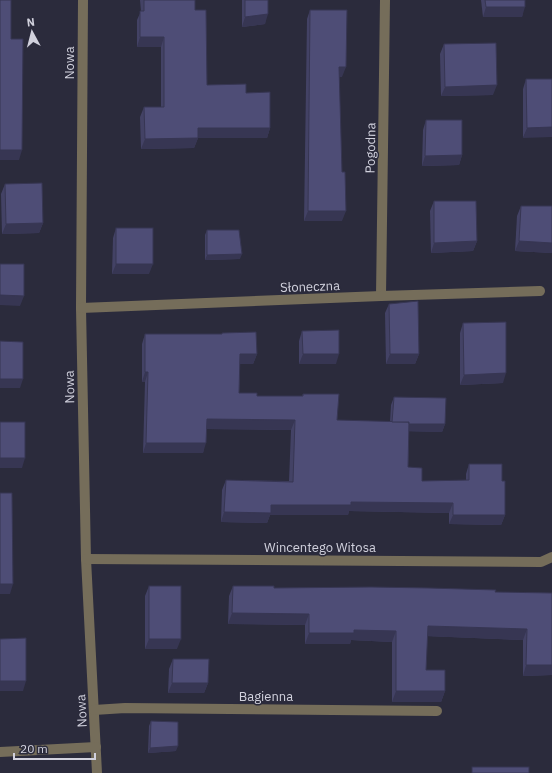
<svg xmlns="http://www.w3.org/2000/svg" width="552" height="773" font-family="'IBM Plex Sans',sans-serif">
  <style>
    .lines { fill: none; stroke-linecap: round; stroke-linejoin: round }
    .minor { stroke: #756d5a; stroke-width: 10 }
    .wall { fill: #434265 }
    .shaded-wall { fill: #373653 }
    .building { fill: #4e4d76; stroke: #373653 }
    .labels { text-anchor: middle; stroke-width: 3; stroke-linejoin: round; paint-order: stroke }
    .street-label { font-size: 13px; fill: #d1d1dd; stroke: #2b2b3c }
  </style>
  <rect width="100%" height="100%" fill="#2b2b3c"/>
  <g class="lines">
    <g class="minor">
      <path d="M 83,0 L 81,308 L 86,559 L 97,773"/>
      <path d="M 381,296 L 385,0"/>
      <path d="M 81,308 L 381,296 L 540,291"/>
      <path d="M 86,559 L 541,562 L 552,557"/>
      <path d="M 94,710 L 125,708 L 437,711"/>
      <path d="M 0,752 L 96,747"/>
    </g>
  </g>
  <g class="wall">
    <path d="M 140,0 L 195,0 L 195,10 L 207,85 L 246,93 L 270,128 L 267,138 L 198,138 L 194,148 L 141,149 L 140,117 L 144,107 L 161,107 L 161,47 L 137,47 L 137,20 L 141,11 Z"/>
    <path d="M 242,0 L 268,0 L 265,24 L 242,27 Z"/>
    <path d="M 481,0 L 525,0 L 522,17 L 483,17 Z"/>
    <path d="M 310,10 L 342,77 L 339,77 L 342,221 L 304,221 L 307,19 Z"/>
    <path d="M 444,44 L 493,95 L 441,96 L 440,54 Z"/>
    <path d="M 526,79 L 552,79 L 523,138 L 523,89 Z"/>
    <path d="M 426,120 L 462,155 L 459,165 L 422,166 L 423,130 Z"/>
    <path d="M 5,184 L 43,223 L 39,233 L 2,234 L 1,194 Z"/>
    <path d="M 434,201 L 477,241 L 473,251 L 431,253 L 430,211 Z"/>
    <path d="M 521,206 L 552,206 L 552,253 L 515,251 L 517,216 Z"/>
    <path d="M 116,228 L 149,274 L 112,274 L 113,238 Z"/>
    <path d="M 207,230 L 240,259 L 205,260 L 205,235 Z"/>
    <path d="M 389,304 L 419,354 L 415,364 L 386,364 L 385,313 Z"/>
    <path d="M 463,323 L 503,383 L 460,385 L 460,333 Z"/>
    <path d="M 302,331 L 336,364 L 299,364 L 299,341 Z"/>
    <path d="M 222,333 L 257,354 L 253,364 L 240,364 L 239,393 L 257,396 L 302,396 L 303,394 L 337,420 L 390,422 L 391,405 L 394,397 L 445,424 L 442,432 L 409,431 L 408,467 L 422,481 L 466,481 L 466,474 L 469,464 L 502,481 L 505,515 L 501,525 L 449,524 L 449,513 L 349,511 L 348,515 L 270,515 L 267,523 L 221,522 L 222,490 L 226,480 L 289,481 L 291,430 L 207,429 L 203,453 L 143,453 L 145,382 L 142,382 L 142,344 L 145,334 L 222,334 Z"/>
    <path d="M 149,586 L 177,649 L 145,649 L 145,596 Z"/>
    <path d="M 233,586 L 274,588 L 552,593 L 552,675 L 523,676 L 523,640 L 427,636 L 426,670 L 445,691 L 441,702 L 392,702 L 392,642 L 351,640 L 350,644 L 305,644 L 305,625 L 228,624 L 229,596 Z"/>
    <path d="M 173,659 L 208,683 L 204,693 L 168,693 L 169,669 Z"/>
    <path d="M 151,721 L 176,751 L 148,753 L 149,726 Z"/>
  </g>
  <g class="shaded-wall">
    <path d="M 486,7 L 525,7 L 522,17 L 483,17 Z"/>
    <path d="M 268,14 L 265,24 L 242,27 L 245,17 Z"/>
    <path d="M 140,37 L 164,37 L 161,47 L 137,47 Z"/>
    <path d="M 339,67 L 346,67 L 342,77 L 336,77 Z"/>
    <path d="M 497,85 L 493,95 L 441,96 L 445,87 Z"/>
    <path d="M 552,127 L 552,137 L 523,138 L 527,128 Z"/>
    <path d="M 198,128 L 270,128 L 267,138 L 198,138 L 194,148 L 141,149 L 145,139 Z"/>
    <path d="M 0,150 L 22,150 L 19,160 L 0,160 Z"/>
    <path d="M 462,155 L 459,165 L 422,166 L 425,156 Z"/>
    <path d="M 308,211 L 346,211 L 342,221 L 304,221 Z"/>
    <path d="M 43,223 L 39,233 L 2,234 L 6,224 Z"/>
    <path d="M 477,241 L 473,251 L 431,253 L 434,243 Z"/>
    <path d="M 519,241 L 552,243 L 552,253 L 515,251 Z"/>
    <path d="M 242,254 L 240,259 L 205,260 L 207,255 Z"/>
    <path d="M 116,264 L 153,264 L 149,274 L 112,274 Z"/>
    <path d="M 0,295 L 24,296 L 20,306 L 0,305 Z"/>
    <path d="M 240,354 L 257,354 L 253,364 L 236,364 Z"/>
    <path d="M 303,354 L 339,354 L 336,364 L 299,364 Z"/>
    <path d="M 390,354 L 419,354 L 415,364 L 386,364 Z"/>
    <path d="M 145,372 L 148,372 L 145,382 L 142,382 Z"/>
    <path d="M 506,373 L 503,383 L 460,385 L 464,375 Z"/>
    <path d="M 0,379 L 23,379 L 20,388 L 0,388 Z"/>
    <path d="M 207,419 L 295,420 L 291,430 L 203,429 Z"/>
    <path d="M 392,423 L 445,424 L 442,432 L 389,431 Z"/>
    <path d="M 146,443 L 206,443 L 203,453 L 143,453 Z"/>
    <path d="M 0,458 L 25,458 L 22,468 L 0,468 Z"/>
    <path d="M 351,502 L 453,503 L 449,513 L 349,511 L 348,515 L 270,515 L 267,523 L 221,522 L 224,512 L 271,505 Z"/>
    <path d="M 453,515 L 505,515 L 501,525 L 449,524 Z"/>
    <path d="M 0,584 L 13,584 L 10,594 L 0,594 Z"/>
    <path d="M 232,613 L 309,614 L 305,625 L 228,624 Z"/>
    <path d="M 428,626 L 527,629 L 523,640 L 424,636 Z"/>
    <path d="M 354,630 L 396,631 L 392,642 L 351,640 L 350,644 L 305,644 L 309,633 Z"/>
    <path d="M 149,639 L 181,639 L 177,649 L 145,649 Z"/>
    <path d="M 526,665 L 552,665 L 552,675 L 523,676 Z"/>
    <path d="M 0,681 L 26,681 L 23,691 L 0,691 Z"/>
    <path d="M 172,683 L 208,683 L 204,693 L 168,693 Z"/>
    <path d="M 396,691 L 445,691 L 441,702 L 392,702 Z"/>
    <path d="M 178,746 L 176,751 L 148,753 L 150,748 Z"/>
  </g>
  <g class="building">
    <path d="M 0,0 L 11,0 L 11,39 L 23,39 L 22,150 L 0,150 Z"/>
    <path d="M 144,0 L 195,0 L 195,10 L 206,10 L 207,85 L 246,84 L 246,93 L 270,92 L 270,128 L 198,128 L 198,138 L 145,139 L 144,107 L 164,107 L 164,37 L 140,37 L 140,11 L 144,11 Z"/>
    <path d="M 245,0 L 268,0 L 268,14 L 245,17 Z"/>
    <path d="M 485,0 L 525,0 L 525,7 L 486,7 Z"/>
    <path d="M 310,10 L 347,10 L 346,67 L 339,67 L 342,172 L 345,172 L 346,211 L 308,211 Z"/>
    <path d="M 496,43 L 497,85 L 445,87 L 444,44 Z"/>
    <path d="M 526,79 L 552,79 L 552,127 L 527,128 Z"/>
    <path d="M 426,120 L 462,120 L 462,155 L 425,156 Z"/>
    <path d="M 42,183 L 43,223 L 6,224 L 5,184 Z"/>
    <path d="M 434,201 L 476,201 L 477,241 L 434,243 Z"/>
    <path d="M 521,206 L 552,206 L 552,243 L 519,241 Z"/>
    <rect x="116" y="228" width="37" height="36"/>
    <path d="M 207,230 L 239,230 L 242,254 L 207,255 Z"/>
    <path d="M 0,264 L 24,264 L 24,296 L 0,295 Z"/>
    <path d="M 418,301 L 419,354 L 390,354 L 389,304 Z"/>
    <path d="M 506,322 L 506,373 L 464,375 L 463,323 Z"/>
    <path d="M 339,330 L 339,354 L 303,354 L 302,331 Z"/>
    <path d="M 256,332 L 257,354 L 240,354 L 239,393 L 257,393 L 257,396 L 303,396 L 303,394 L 339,394 L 337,420 L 409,422 L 408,467 L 422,468 L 422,481 L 469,480 L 469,464 L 502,464 L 502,481 L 505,481 L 505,515 L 453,515 L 453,503 L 351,502 L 351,505 L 271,505 L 271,513 L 224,512 L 226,480 L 293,482 L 295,420 L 207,419 L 206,443 L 146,443 L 148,372 L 145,372 L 145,334 L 222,334 L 222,333 Z"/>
    <path d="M 0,341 L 23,342 L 23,379 L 0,379 Z"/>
    <path d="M 394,397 L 446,398 L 445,424 L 409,424 L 409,422 L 392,422 Z"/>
    <rect x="0" y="422" width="25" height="36"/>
    <path d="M 0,493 L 12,493 L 13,584 L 0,584 Z"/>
    <rect x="149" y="586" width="32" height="53"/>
    <path d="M 233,586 L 274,586 L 274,588 L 371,587 L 429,588 L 496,590 L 495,592 L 552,593 L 552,665 L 526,665 L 527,629 L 428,626 L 426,670 L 445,670 L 445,691 L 396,691 L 396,631 L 354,630 L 354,633 L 309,633 L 309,614 L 232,613 Z"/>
    <path d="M 26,638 L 26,681 L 0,681 L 0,639 Z"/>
    <path d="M 173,659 L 209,659 L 208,683 L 172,683 Z"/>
    <path d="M 151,721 L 178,722 L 178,746 L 150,748 Z"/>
    <rect x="472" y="767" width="57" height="6"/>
  </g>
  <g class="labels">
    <g class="street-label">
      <text transform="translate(69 63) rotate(-90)" y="5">Nowa</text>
      <text transform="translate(370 148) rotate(-89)" y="5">Pogodna</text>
      <text transform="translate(310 286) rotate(-2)" y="5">Słoneczna</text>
      <text transform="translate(69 387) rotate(-91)" y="5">Nowa</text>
      <text x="320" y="552">Wincentego Witosa</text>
      <text x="266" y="701">Bagienna</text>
      <text transform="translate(81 711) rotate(-93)" y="5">Nowa</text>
    </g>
  </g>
  <g transform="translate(32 32) rotate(353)" stroke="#2b2b3c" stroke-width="3" paint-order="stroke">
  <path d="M0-3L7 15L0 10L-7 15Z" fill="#d1d1dd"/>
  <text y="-6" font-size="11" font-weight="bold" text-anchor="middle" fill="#d1d1dd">N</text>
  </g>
  <path d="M14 753v6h81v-6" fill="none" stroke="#d1d1dd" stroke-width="2"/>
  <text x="20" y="753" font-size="12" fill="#d1d1dd" stroke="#2b2b3c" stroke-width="3" paint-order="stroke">20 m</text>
</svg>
